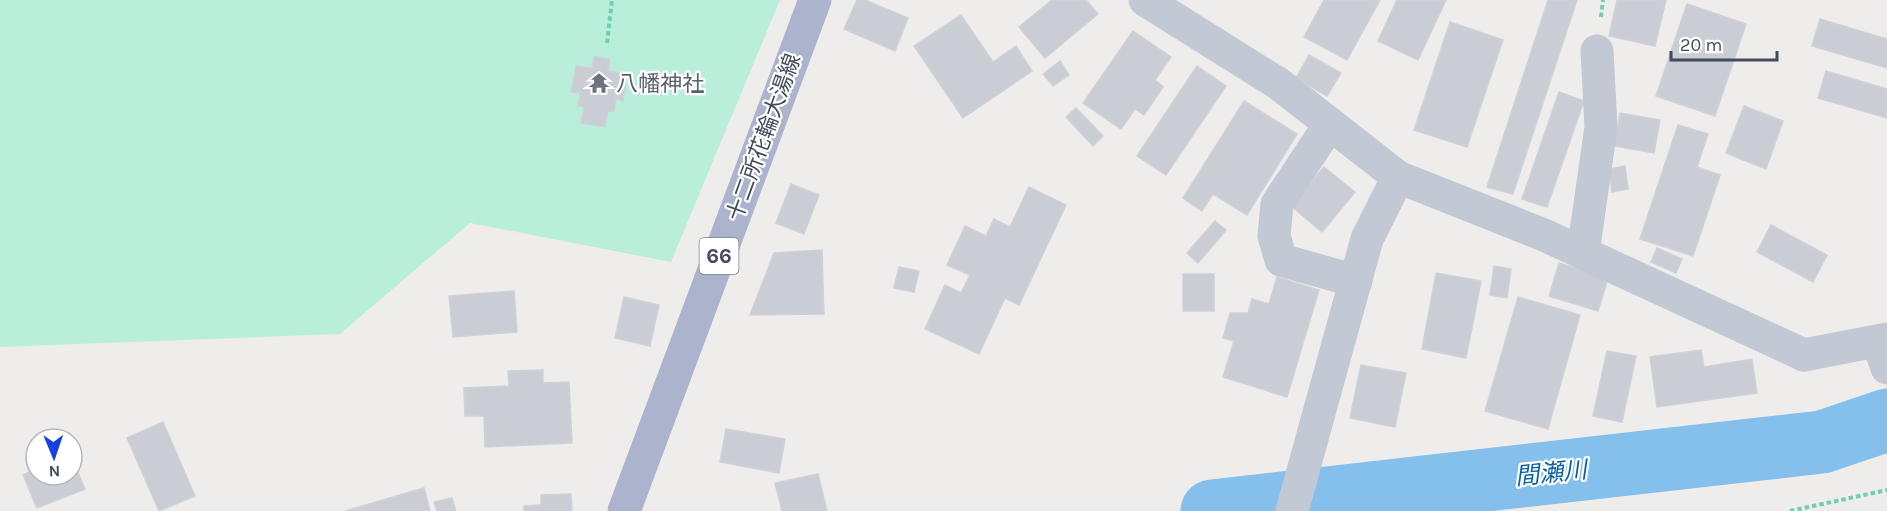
<svg xmlns="http://www.w3.org/2000/svg" width="1887" height="511" font-family="Karla,'Noto Sans JP',sans-serif">
  <style>
    .green { fill: #b9efda }
    .lines { fill: none; stroke-linecap: round; stroke-linejoin: round }
    .river { stroke: #85bfec; stroke-width: 63 }
    .building { fill: #cbcdd4; stroke: #d0d1d8; stroke-width: 1.5 }
    .path { stroke: #71cdb4; stroke-width: 4; stroke-dasharray: 4.5 3; stroke-linecap: butt }
    .minor { stroke: #c2c8d4; stroke-width: 33 }
    .tertiary { stroke: #c2c8d4; stroke-width: 33 }
    .primary { stroke: #abb4cc; stroke-width: 33 }
    .labels { text-anchor: middle; stroke-width: 4.5; stroke-linejoin: round; paint-order: stroke }
    .shield { fill: #fff; stroke: #7c818c; stroke-width: 1.5 }
    .shield-label { font-size: 21px; font-weight: bold; fill: #444b5a }
    .worship-label { font-size: 22px; fill: #5b616d; stroke: #fff; text-anchor: start }
    .street-label { font-size: 22px; fill: #444b5a; stroke: #fff }
    .water-label { font-size: 24px; font-style: italic; fill: #0a62a7; stroke: #fff }
  </style>
  <rect width="100%" height="100%" fill="#efedec"/>
  <path class="green" d="M 0,0 L 780,0 L 671,262 L 470,223 L 340,334 L 0,347 Z"/>
  <g class="lines">
    <path class="river" d="M 1212,511 L 1822,442 L 1887,420"/>
  </g>
  <g class="building">
    <path d="M 857,0 L 865,0 L 908,18 L 895,51 L 844,29 Z"/>
    <path d="M 1052,0 L 1086,0 L 1098,14 L 1045,58 L 1019,27 Z"/>
    <path d="M 1324,0 L 1380,0 L 1347,60 L 1304,37 Z"/>
    <path d="M 1397,0 L 1446,0 L 1418,60 L 1378,41 Z"/>
    <path d="M 1548,0 L 1577,0 L 1513,194 L 1487,187 Z"/>
    <path d="M 1617,0 L 1666,0 L 1655,46 L 1609,36 Z"/>
    <path d="M 1687,4 L 1746,24 L 1715,116 L 1656,96 Z"/>
    <path d="M 961,15 L 993,62 L 1016,46 L 1032,71 L 963,118 L 914,46 Z"/>
    <path d="M 1820,19 L 1887,39 L 1887,68 L 1812,46 Z"/>
    <path d="M 1450,22 L 1503,40 L 1467,147 L 1414,130 Z"/>
    <path d="M 1133,31 L 1171,57 L 1155,80 L 1163,87 L 1144,115 L 1135,109 L 1121,129 L 1083,103 Z"/>
    <path d="M 1309,55 L 1341,73 L 1327,96 L 1296,78 Z"/>
    <path d="M 594,56 L 610,59 L 608,71 L 627,74 L 623,101 L 616,99 L 614,112 L 608,111 L 605,127 L 581,123 L 584,107 L 578,106 L 580,93 L 571,92 L 576,66 L 592,68 Z"/>
    <path d="M 1060,61 L 1069,75 L 1053,86 L 1043,74 Z"/>
    <path d="M 1197,66 L 1226,86 L 1166,175 L 1137,156 Z"/>
    <path d="M 1826,71 L 1887,89 L 1887,118 L 1818,98 Z"/>
    <path d="M 1559,92 L 1584,101 L 1547,207 L 1522,199 Z"/>
    <path d="M 1244,101 L 1297,134 L 1247,215 L 1213,194 L 1202,211 L 1183,198 Z"/>
    <path d="M 1744,106 L 1783,121 L 1766,169 L 1726,153 Z"/>
    <path d="M 1076,108 L 1103,136 L 1093,146 L 1066,117 Z"/>
    <path d="M 1620,113 L 1660,120 L 1654,153 L 1614,146 Z"/>
    <path d="M 1678,125 L 1708,134 L 1697,167 L 1720,175 L 1693,256 L 1640,239 Z"/>
    <path d="M 1625,166 L 1628,189 L 1612,192 L 1609,169 Z"/>
    <path d="M 1324,167 L 1355,192 L 1322,232 L 1291,206 Z"/>
    <path d="M 791,184 L 819,195 L 804,234 L 776,223 Z"/>
    <path d="M 1029,187 L 1066,205 L 1019,305 L 1005,298 L 979,354 L 925,329 L 945,285 L 961,293 L 970,275 L 947,265 L 965,226 L 986,236 L 994,219 L 1010,227 Z"/>
    <path d="M 1215,221 L 1226,230 L 1198,263 L 1187,253 Z"/>
    <path d="M 1771,225 L 1827,255 L 1813,282 L 1757,252 Z"/>
    <path d="M 1657,248 L 1682,259 L 1676,273 L 1651,262 Z"/>
    <path d="M 822,250 L 824,314 L 750,315 L 774,253 Z"/>
    <path d="M 1559,263 L 1608,278 L 1598,311 L 1549,296 Z"/>
    <path d="M 1494,266 L 1511,269 L 1507,298 L 1490,295 Z"/>
    <path d="M 899,267 L 919,271 L 914,292 L 894,288 Z"/>
    <path d="M 1436,273 L 1481,281 L 1466,358 L 1422,349 Z"/>
    <rect x="1183" y="274" width="31" height="37"/>
    <path d="M 1277,277 L 1319,290 L 1287,397 L 1223,377 L 1234,341 L 1223,338 L 1230,313 L 1248,313 L 1252,299 L 1269,304 Z"/>
    <path d="M 514,291 L 517,332 L 453,337 L 449,296 Z"/>
    <path d="M 624,297 L 659,305 L 650,346 L 615,338 Z"/>
    <path d="M 1518,297 L 1580,315 L 1548,429 L 1485,411 Z"/>
    <path d="M 1701,350 L 1704,367 L 1752,359 L 1757,393 L 1657,407 L 1650,357 Z"/>
    <path d="M 1607,351 L 1636,356 L 1622,422 L 1593,416 Z"/>
    <path d="M 1361,365 L 1406,373 L 1395,427 L 1350,418 Z"/>
    <path d="M 543,370 L 543,383 L 569,382 L 572,443 L 485,447 L 484,416 L 465,416 L 464,388 L 509,386 L 508,371 Z"/>
    <path d="M 163,422 L 195,496 L 159,511 L 127,438 Z"/>
    <path d="M 726,429 L 785,439 L 779,473 L 720,462 Z"/>
    <path d="M 72,458 L 85,489 L 37,508 L 23,475 L 36,469 L 36,475 L 72,475 Z"/>
    <path d="M 818,474 L 827,511 L 782,511 L 775,483 Z"/>
    <path d="M 424,488 L 430,511 L 345,511 Z"/>
    <path d="M 571,494 L 572,511 L 524,511 L 524,506 L 541,505 L 541,495 Z"/>
    <path d="M 452,498 L 456,511 L 437,511 L 434,502 Z"/>
  </g>
  <g class="lines">
    <g class="path">
      <path d="M 1601,17 L 1603,0"/>
      <path d="M 607,43 L 612,0"/>
      <path d="M 1790,511 L 1887,490"/>
    </g>
    <g class="minor">
      <path d="M 1145,0 L 1279,84 L 1398,177 L 1544,235 L 1804,355"/>
      <path d="M 1330,124 L 1277,204 L 1274,236 L 1281,260 L 1356,281"/>
      <path d="M 1583,253 L 1601,127 L 1597,51"/>
      <path d="M 1878,342 L 1887,368"/>
      <path d="M 1292,511 L 1367,239 L 1398,177"/>
    </g>
    <path class="tertiary" d="M 1804,355 L 1887,339"/>
    <path class="primary" d="M 624,511 L 815,0"/>
  </g>
  <defs>
    <g id="temple-bare" transform="scale(1.62)"><path d="M0-6L5-2H3V0L6.5 2.5H4V6H1.5V3h-3V6H-4V2.5H-6.5L-3 0V-2H-5Z" fill="#6b7280" stroke="#fff" stroke-width="2.5" paint-order="stroke"/></g>
  </defs>
  <g fill-rule="evenodd">
    <use href="#temple-bare" x="599" y="83"/>
  </g>
  <g class="labels">
    <rect class="shield" x="699.5" y="238" width="39" height="36" rx="4.5"/>
    <g class="shield-label">
      <text x="719" y="263">66</text>
    </g>
    <g class="worship-label">
      <text x="616" y="91">八幡神社</text>
    </g>
    <g class="street-label">
      <text transform="translate(763 137) rotate(-70)" y="8">十二所花輪大湯線</text>
    </g>
    <g class="water-label">
      <text transform="translate(1551 473) rotate(-6)" y="8">間瀬川</text>
    </g>
  </g>
  <g transform="translate(54 457) rotate(178)"><circle r="28" fill="#ffffff" stroke="#b4b7bd" stroke-width="1.5"/>
  <path d="M0-4.5L10 22L0 15L-10 22Z" fill="#1640df"/>
  <text y="-9" font-size="16" font-weight="bold" text-anchor="middle" fill="#444b5a">N</text>
  </g>
  <path d="M1671 51v9h106v-9" fill="none" stroke="#444b5a" stroke-width="3"/>
  <text x="1680" y="51" font-size="18" fill="#444b5a" stroke="#ffffff" stroke-width="4.5" paint-order="stroke">20 m</text>
</svg>
